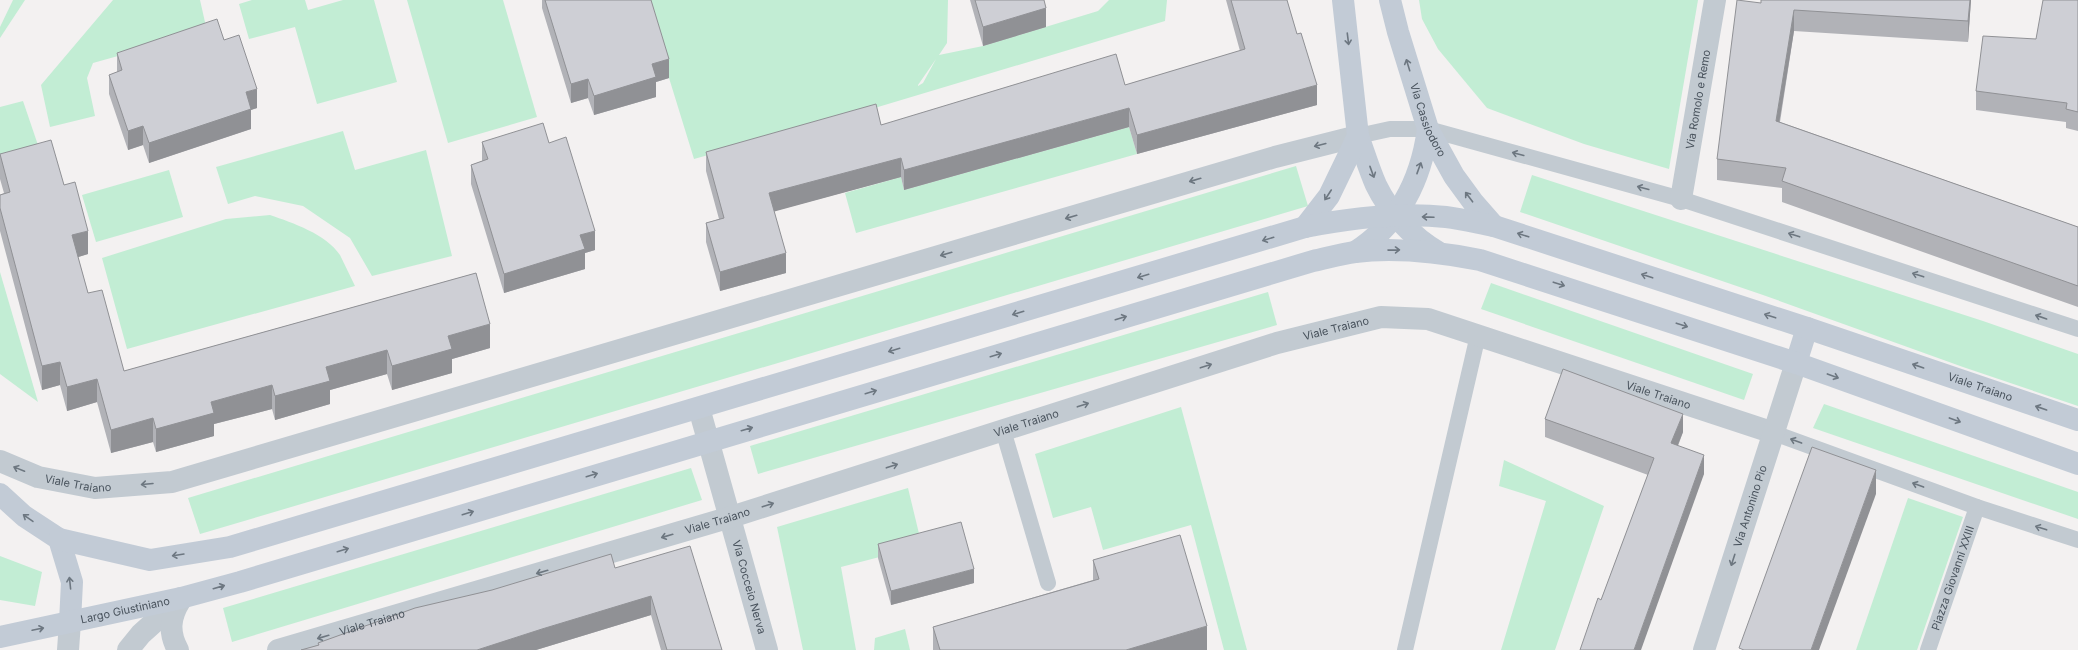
<svg xmlns="http://www.w3.org/2000/svg" width="2078" height="650" font-family="Inter,sans-serif">
  <style>
    .green { fill: #c2edd4; fill-rule: evenodd }
    .lines { fill: none; stroke-linecap: round; stroke-linejoin: round }
    .service { stroke: #c2cad1; stroke-width: 16 }
    .minor { stroke: #c2cad1; stroke-width: 22 }
    .secondary { stroke: #c2cbd6; stroke-width: 22 }
    .wall { fill: #b1b2b7 }
    .shaded-wall { fill: #909195 }
    .building { fill: #cecfd5; stroke: #909195 }
    .oneway { stroke: #6d7781 }
    .oneway2 { stroke: #6d7780 }
    .labels { text-anchor: middle; stroke-width: 3.5; stroke-linejoin: round; paint-order: stroke }
    .street-label { font-size: 11px; fill: #49535d; stroke: #fff }
  </style>
  <rect width="100%" height="100%" fill="#f3f1f1"/>
  <g class="green">
    <path d="M 13,0 L 25,0 L 0,38 L 0,27 Z"/>
    <path d="M 113,0 L 200,0 L 207,31 L 93,63 L 87,78 L 95,116 L 50,127 L 41,85 Z"/>
    <path d="M 252,0 L 305,0 L 308,10 L 343,0 L 374,0 L 397,82 L 317,104 L 295,27 L 249,39 L 239,4 Z"/>
    <path d="M 407,0 L 503,0 L 537,117 L 448,143 Z"/>
    <path d="M 645,0 L 948,0 L 947,43 L 939,55 L 983,46 L 1098,11 L 1109,0 L 1167,0 L 1165,21 L 868,110 L 694,159 ZM 936,59 L 923,83 L 918,86 L 918,85 Z"/>
    <path d="M 1419,0 L 1698,0 L 1669,169 L 1584,144 L 1487,108 L 1438,49 L 1422,19 Z"/>
    <path d="M 23,101 L 40,151 L 0,165 L 0,107 Z"/>
    <path d="M 1129,127 L 1137,154 L 856,233 L 845,193 L 901,177 L 904,190 Z"/>
    <path d="M 343,131 L 355,170 L 426,150 L 452,256 L 372,276 L 350,238 L 303,206 L 255,196 L 228,204 L 216,167 Z"/>
    <path d="M 1296,166 L 1308,206 L 200,534 L 188,498 Z"/>
    <path d="M 169,170 L 183,217 L 96,242 L 82,195 Z"/>
    <path d="M 1532,175 L 1983,321 L 2078,354 L 2078,406 L 1963,367 L 1763,295 L 1520,212 Z"/>
    <path d="M 270,215 C 293,223 326,234 340,255 C 345,265 350,276 355,286 L 127,349 L 102,258 L 226,219 Z"/>
    <path d="M 0,272 L 38,402 L 0,374 Z"/>
    <path d="M 1491,283 L 1753,374 L 1744,400 L 1481,309 Z"/>
    <path d="M 1268,292 L 1277,325 L 758,474 L 750,446 Z"/>
    <path d="M 1824,404 L 2078,492 L 2078,519 L 1813,428 Z"/>
    <path d="M 1181,407 L 1247,650 L 1224,650 L 1191,525 L 1103,550 L 1091,507 L 1053,518 L 1035,454 Z"/>
    <path d="M 1504,460 L 1604,506 L 1555,650 L 1501,650 L 1546,501 L 1499,486 Z"/>
    <path d="M 691,468 L 702,500 L 232,642 L 223,608 Z"/>
    <path d="M 908,488 L 922,546 L 841,567 L 856,650 L 803,650 L 777,527 Z"/>
    <path d="M 1908,498 L 1963,517 L 1917,650 L 1856,650 Z"/>
    <path d="M 0,556 L 42,572 L 35,606 L 0,600 Z"/>
    <path d="M 905,629 L 910,650 L 874,650 L 875,638 Z"/>
  </g>
  <g class="lines">
    <g class="service">
      <path d="M 1358,136 L 1390,129 L 1428,129 L 1681,199 L 2078,329"/>
      <path d="M 1003,430 L 1048,583"/>
      <path d="M 1774,433 L 1977,507 L 2078,540"/>
      <path d="M 1405,650 L 1478,335"/>
      <path id="s1" d="M 1928,650 L 1977,507"/>
    </g>
    <g class="minor">
      <path id="s2" d="M 1681,199 L 1715,0"/>
      <path id="s3" d="M 699,408 L 767,650"/>
      <path id="s4" d="M 0,461 L 38,477 L 95,488 L 172,482 L 1275,157 L 1358,136"/>
      <path d="M 68,650 L 70,622"/>
      <path d="M 128,650 L 141,634 L 181,598"/>
      <path d="M 178,650 C 168,632 170,617 180,601"/>
      <path id="s5" d="M 278,650 L 731,517 L 1277,343 L 1381,317 L 1428,319 L 1774,433"/>
      <path id="s6" d="M 1704,650 L 1796,363"/>
    </g>
    <g class="secondary">
      <path id="s7" d="M 1390,0 L 1398,32 L 1428,129 L 1454,176 L 1473,202 L 1494,226"/>
      <path d="M 1358,136 C 1364,152 1369,169 1376,185 C 1389,212 1412,237 1438,252"/>
      <path d="M 1305,227 L 1329,196 L 1358,136 L 1343,0"/>
      <path d="M 1355,252 C 1399,224 1421,180 1428,129"/>
      <path d="M 1796,363 L 1807,328"/>
      <path d="M 0,494 L 24,516 L 59,539 L 72,582 L 70,622"/>
      <path id="s8" d="M 59,539 L 150,560 L 230,547 L 1305,227 C 1351,218 1398,212 1446,217 C 1462,219 1478,223 1494,226 L 1807,328 L 2078,420"/>
      <path id="s9" d="M 0,637 L 181,598 L 240,582 L 1313,261 C 1327,258 1341,254 1355,252 C 1397,247 1439,252 1480,260 L 1796,363 L 2078,464"/>
    </g>
  </g>
  <g class="wall">
    <path d="M 542,0 L 651,0 L 669,78 L 656,82 L 656,97 L 594,115 L 588,98 L 571,103 L 542,8 Z"/>
    <path d="M 970,0 L 1044,0 L 1046,27 L 983,46 Z"/>
    <path d="M 1226,0 L 1287,0 L 1317,105 L 1137,154 L 1129,127 L 904,190 L 901,177 L 774,211 L 786,273 L 720,291 L 706,242 L 706,223 L 719,219 L 706,171 L 706,152 L 881,125 L 1125,85 L 1240,51 Z"/>
    <path d="M 1761,0 L 1971,0 L 1968,42 L 1794,31 L 1780,122 L 2078,227 L 2078,307 L 1782,202 L 1782,188 L 1717,180 L 1717,159 L 1761,3 Z"/>
    <path d="M 2078,0 L 2078,131 L 2066,128 L 2066,122 L 1976,110 L 1976,91 L 2036,39 Z"/>
    <path d="M 117,53 L 257,108 L 251,110 L 251,129 L 149,163 L 143,145 L 128,150 L 109,94 L 109,75 L 117,72 Z"/>
    <path d="M 482,142 L 549,143 L 595,250 L 585,253 L 585,269 L 504,293 L 471,184 L 471,165 L 482,161 Z"/>
    <path d="M 0,154 L 64,185 L 88,254 L 78,257 L 88,293 L 124,371 L 476,273 L 490,348 L 452,359 L 452,373 L 392,390 L 387,374 L 330,390 L 330,404 L 275,420 L 272,409 L 214,424 L 214,436 L 156,452 L 153,442 L 111,453 L 97,402 L 67,411 L 60,385 L 42,390 L 0,231 L 0,195 L 4,193 L 0,179 Z"/>
    <path d="M 1545,419 L 1683,432 L 1678,446 L 1704,474 L 1601,600 L 1648,475 L 1545,437 Z"/>
    <path d="M 878,544 L 974,583 L 891,605 L 878,558 Z"/>
    <path d="M 1093,560 L 1207,650 L 933,650 L 933,627 L 1093,580 Z"/>
    <path d="M 615,568 L 722,650 L 661,650 L 651,615 L 536,650 L 301,650 L 318,645 L 318,643 Z"/>
  </g>
  <g class="shaded-wall">
    <path d="M 1970,0 L 1971,0 L 1968,42 L 1968,21 Z"/>
    <path d="M 1046,8 L 1046,27 L 983,46 L 983,27 Z"/>
    <path d="M 1794,10 L 1794,31 L 1776,142 L 1776,121 Z"/>
    <path d="M 669,59 L 669,78 L 656,82 L 656,97 L 594,115 L 594,96 L 652,64 Z"/>
    <path d="M 588,79 L 588,98 L 571,103 L 571,84 Z"/>
    <path d="M 1317,85 L 1317,105 L 1137,154 L 1137,135 Z"/>
    <path d="M 257,89 L 257,108 L 251,110 L 251,129 L 149,163 L 149,143 L 246,92 Z"/>
    <path d="M 1129,108 L 1129,127 L 904,190 L 904,170 Z"/>
    <path d="M 143,126 L 143,145 L 128,150 L 128,131 Z"/>
    <path d="M 901,158 L 901,177 L 769,213 L 769,193 Z"/>
    <path d="M 88,231 L 88,254 L 72,259 L 72,235 Z"/>
    <path d="M 595,231 L 595,250 L 585,253 L 585,269 L 504,293 L 504,274 L 580,235 Z"/>
    <path d="M 786,253 L 786,273 L 720,291 L 720,272 Z"/>
    <path d="M 490,324 L 490,348 L 452,359 L 452,373 L 392,390 L 392,366 L 448,336 Z"/>
    <path d="M 387,350 L 387,374 L 330,390 L 330,404 L 275,420 L 275,396 L 326,367 Z"/>
    <path d="M 60,362 L 60,385 L 42,390 L 42,366 Z"/>
    <path d="M 97,379 L 97,402 L 67,411 L 67,387 Z"/>
    <path d="M 272,385 L 272,409 L 214,424 L 214,436 L 156,452 L 156,429 L 211,402 Z"/>
    <path d="M 1683,414 L 1683,432 L 1671,462 L 1671,443 Z"/>
    <path d="M 153,418 L 153,442 L 111,453 L 111,430 Z"/>
    <path d="M 1704,455 L 1704,474 L 1641,650 L 1634,650 Z"/>
    <path d="M 1876,470 L 1876,494 L 1819,650 L 1811,650 Z"/>
    <path d="M 974,569 L 974,583 L 891,605 L 891,591 Z"/>
    <path d="M 651,596 L 651,615 L 536,650 L 477,650 L 542,629 Z"/>
    <path d="M 1207,626 L 1207,650 L 1126,650 Z"/>
  </g>
  <g class="building">
    <path d="M 545,0 L 651,0 L 669,59 L 652,64 L 656,77 L 594,96 L 588,79 L 571,84 Z"/>
    <path d="M 975,0 L 1044,0 L 1046,8 L 983,27 Z"/>
    <path d="M 1231,0 L 1287,0 L 1297,34 L 1301,33 L 1317,85 L 1137,135 L 1129,108 L 904,170 L 901,158 L 769,193 L 786,253 L 720,272 L 706,223 L 724,218 L 706,152 L 876,104 L 881,125 L 1116,54 L 1125,85 L 1245,49 Z"/>
    <path d="M 1737,0 L 1761,3 L 1761,0 L 1970,0 L 1968,21 L 1794,10 L 1776,121 L 2078,227 L 2078,286 L 1782,181 L 1786,168 L 1717,159 Z"/>
    <path d="M 2043,0 L 2078,0 L 2078,112 L 2066,109 L 2067,103 L 1976,91 L 1983,36 L 2036,39 Z"/>
    <path d="M 217,19 L 224,40 L 239,35 L 257,89 L 246,92 L 251,109 L 149,143 L 143,126 L 128,131 L 109,75 L 122,70 L 117,53 Z"/>
    <path d="M 543,123 L 549,143 L 566,137 L 595,231 L 580,235 L 585,249 L 504,274 L 471,165 L 488,159 L 482,142 Z"/>
    <path d="M 51,140 L 64,185 L 75,182 L 88,231 L 72,235 L 88,293 L 102,290 L 124,371 L 476,273 L 490,324 L 448,336 L 452,349 L 392,366 L 387,350 L 326,367 L 330,381 L 275,396 L 272,385 L 211,402 L 214,413 L 156,429 L 153,418 L 111,430 L 97,379 L 67,387 L 60,362 L 42,366 L 0,208 L 0,195 L 10,192 L 0,154 Z"/>
    <path d="M 1563,369 L 1683,414 L 1671,443 L 1704,455 L 1634,650 L 1580,650 L 1598,598 L 1601,600 L 1654,458 L 1545,419 Z"/>
    <path d="M 1812,447 L 1876,470 L 1811,650 L 1744,650 L 1739,648 Z"/>
    <path d="M 961,522 L 974,569 L 891,591 L 878,544 Z"/>
    <path d="M 1180,535 L 1207,626 L 1126,650 L 940,650 L 933,627 L 1099,579 L 1093,560 Z"/>
    <path d="M 690,546 L 722,650 L 667,650 L 651,596 L 542,629 L 477,650 L 301,650 L 319,645 L 318,643 L 415,608 L 492,590 L 611,554 L 615,568 Z"/>
  </g>
  <defs><path id="oneway-shaft" d="M-6 0H5M1.5-3L5.5 0L1.5 3" fill="none" stroke-width="1.6" stroke-linecap="round" stroke-linejoin="round"/></defs>
  <g class="oneway">
    <use href="#oneway-shaft" transform="translate(1348 39) rotate(83)"/>
    <use href="#oneway-shaft" transform="translate(1408 65) rotate(-107)"/>
    <use href="#oneway-shaft" transform="translate(1419 168) rotate(-70)"/>
    <use href="#oneway-shaft" transform="translate(1372 172) rotate(70)"/>
    <use href="#oneway-shaft" transform="translate(1328 195) rotate(123)"/>
    <use href="#oneway-shaft" transform="translate(1469 197) rotate(-127)"/>
    <use href="#oneway-shaft" transform="translate(1428 217) rotate(-178)"/>
    <use href="#oneway-shaft" transform="translate(1523 235) rotate(-162)"/>
    <use href="#oneway-shaft" transform="translate(1268 239) rotate(163)"/>
    <use href="#oneway-shaft" transform="translate(1394 250) rotate(-1)"/>
    <use href="#oneway-shaft" transform="translate(1143 276) rotate(163)"/>
    <use href="#oneway-shaft" transform="translate(1647 276) rotate(-162)"/>
    <use href="#oneway-shaft" transform="translate(1559 284) rotate(18)"/>
    <use href="#oneway-shaft" transform="translate(1018 313) rotate(163)"/>
    <use href="#oneway-shaft" transform="translate(1770 316) rotate(-162)"/>
    <use href="#oneway-shaft" transform="translate(1121 318) rotate(-17)"/>
    <use href="#oneway-shaft" transform="translate(1682 325) rotate(18)"/>
    <use href="#oneway-shaft" transform="translate(894 350) rotate(163)"/>
    <use href="#oneway-shaft" transform="translate(996 355) rotate(-17)"/>
    <use href="#oneway-shaft" transform="translate(1918 366) rotate(-161)"/>
    <use href="#oneway-shaft" transform="translate(1833 376) rotate(20)"/>
    <use href="#oneway-shaft" transform="translate(871 392) rotate(-17)"/>
    <use href="#oneway-shaft" transform="translate(2041 408) rotate(-161)"/>
    <use href="#oneway-shaft" transform="translate(1955 420) rotate(20)"/>
    <use href="#oneway-shaft" transform="translate(747 429) rotate(-16)"/>
    <use href="#oneway-shaft" transform="translate(592 475) rotate(-17)"/>
    <use href="#oneway-shaft" transform="translate(468 513) rotate(-17)"/>
    <use href="#oneway-shaft" transform="translate(28 518) rotate(-145)"/>
    <use href="#oneway-shaft" transform="translate(343 550) rotate(-17)"/>
    <use href="#oneway-shaft" transform="translate(178 555) rotate(171)"/>
    <use href="#oneway-shaft" transform="translate(70 583) rotate(-96)"/>
    <use href="#oneway-shaft" transform="translate(219 587) rotate(-16)"/>
    <use href="#oneway-shaft" transform="translate(38 629) rotate(-12)"/>
  </g>
  <g class="oneway2">
    <use href="#oneway-shaft" transform="translate(1320 145) rotate(166)"/>
    <use href="#oneway-shaft" transform="translate(1518 154) rotate(-165)"/>
    <use href="#oneway-shaft" transform="translate(1195 180) rotate(164)"/>
    <use href="#oneway-shaft" transform="translate(1643 188) rotate(-165)"/>
    <use href="#oneway-shaft" transform="translate(1071 217) rotate(164)"/>
    <use href="#oneway-shaft" transform="translate(1794 235) rotate(-162)"/>
    <use href="#oneway-shaft" transform="translate(946 254) rotate(164)"/>
    <use href="#oneway-shaft" transform="translate(1918 275) rotate(-162)"/>
    <use href="#oneway-shaft" transform="translate(2041 317) rotate(-161)"/>
    <use href="#oneway-shaft" transform="translate(1206 366) rotate(-18)"/>
    <use href="#oneway-shaft" transform="translate(1083 405) rotate(-18)"/>
    <use href="#oneway-shaft" transform="translate(1796 441) rotate(-160)"/>
    <use href="#oneway-shaft" transform="translate(892 466) rotate(-18)"/>
    <use href="#oneway-shaft" transform="translate(19 469) rotate(-158)"/>
    <use href="#oneway-shaft" transform="translate(147 484) rotate(175)"/>
    <use href="#oneway-shaft" transform="translate(1918 485) rotate(-160)"/>
    <use href="#oneway-shaft" transform="translate(768 505) rotate(-18)"/>
    <use href="#oneway-shaft" transform="translate(2041 528) rotate(-162)"/>
    <use href="#oneway-shaft" transform="translate(667 536) rotate(164)"/>
    <use href="#oneway-shaft" transform="translate(1733 560) rotate(108)"/>
    <use href="#oneway-shaft" transform="translate(542 572) rotate(164)"/>
    <use href="#oneway-shaft" transform="translate(323 637) rotate(164)"/>
  </g>
  <g class="labels">
    <g class="street-label">
      <text dy="4" stroke="none"><textPath href="#s2" startOffset="101">Via Romolo e Remo</textPath></text>
      <text dy="4" stroke="none"><textPath href="#s7" startOffset="126">Via Cassiodoro</textPath></text>
      <text dy="4" stroke="none"><textPath href="#s5" startOffset="1106">Viale Traiano</textPath></text>
      <text dy="4" stroke="none"><textPath href="#s8" startOffset="1999">Viale Traiano</textPath></text>
      <text dy="4" stroke="none"><textPath href="#s5" startOffset="1442">Viale Traiano</textPath></text>
      <text dy="4" stroke="none"><textPath href="#s5" startOffset="782">Viale Traiano</textPath></text>
      <text dy="4" stroke="none"><textPath href="#s4" startOffset="82">Viale Traiano</textPath></text>
      <text dy="4" stroke="none"><textPath href="#s6" startOffset="151">Via Antonino Pio</textPath></text>
      <text dy="4" stroke="none"><textPath href="#s5" startOffset="458">Viale Traiano</textPath></text>
      <text dy="4" stroke="none"><textPath href="#s1" startOffset="76">Piazza Giovanni XXIII</textPath></text>
      <text dy="4" stroke="none"><textPath href="#s3" startOffset="186">Via Cocceio Nerva</textPath></text>
      <text dy="4" stroke="none"><textPath href="#s9" startOffset="128">Largo Giustiniano</textPath></text>
      <text dy="4" stroke="none"><textPath href="#s5" startOffset="98">Viale Traiano</textPath></text>
    </g>
  </g>
</svg>
